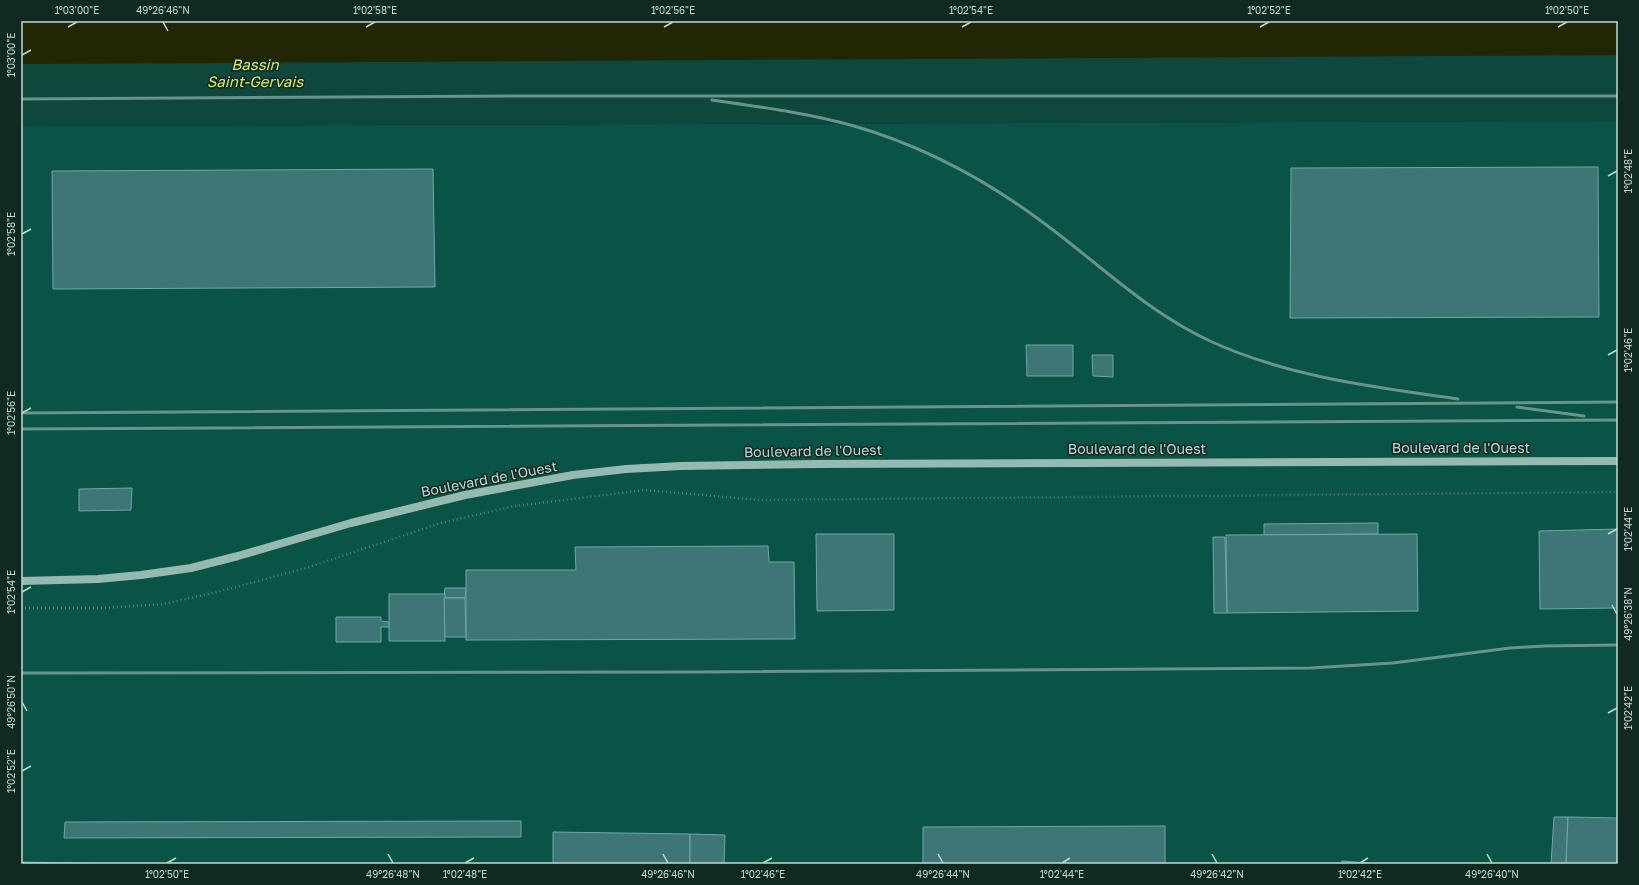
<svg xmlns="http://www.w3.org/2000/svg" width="1639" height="885" font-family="'Golos Text',sans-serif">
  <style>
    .built { fill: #095347 }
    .water { fill: #212604 }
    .pier { fill: #0e473c }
    .building { fill: #3e7677; stroke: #70a8a9 }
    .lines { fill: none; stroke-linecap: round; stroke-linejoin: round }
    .path { stroke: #538077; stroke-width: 2.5; stroke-dasharray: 1 3; stroke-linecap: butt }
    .secondary { stroke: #96bab0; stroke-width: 8 }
    .rail { stroke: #6a938a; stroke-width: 3 }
    .ticks { fill: none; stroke: #bfd9d2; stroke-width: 1.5 }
    .labels { text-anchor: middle; stroke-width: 3; stroke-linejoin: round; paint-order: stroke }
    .street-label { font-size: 14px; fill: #bfd9d2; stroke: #122823 }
    .water-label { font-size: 15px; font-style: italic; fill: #d9f066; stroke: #122823 }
    .neatline { fill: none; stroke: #bfd9d2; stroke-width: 1.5 }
    .ticks-label { font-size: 10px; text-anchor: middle; fill: #bfd9d2 }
  </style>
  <rect width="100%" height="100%" fill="#0e473c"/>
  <path class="built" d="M 149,21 L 1618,21 L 1618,864 L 21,864 L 21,22 Z"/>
  <path class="water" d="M 21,21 L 1618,21 L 1618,121 L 21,126 Z"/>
  <path class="pier" d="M 1618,55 L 1618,121 L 21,126 L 21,64 Z"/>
  <g class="building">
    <path d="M 1598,167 L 1599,317 L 1290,318 L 1291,168 Z"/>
    <path d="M 433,169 L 435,287 L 53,289 L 52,171 Z"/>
    <path d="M 1026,345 L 1073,345 L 1073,376 L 1027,376 Z"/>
    <path d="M 1092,355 L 1113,355 L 1113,377 L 1093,376 Z"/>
    <path d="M 132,488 L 131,510 L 79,511 L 79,489 Z"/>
    <path d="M 1378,523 L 1378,534 L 1264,535 L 1264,524 Z"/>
    <path d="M 1618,529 L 1618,608 L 1540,609 L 1539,531 Z"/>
    <path d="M 816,534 L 894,534 L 894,610 L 817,611 Z"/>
    <path d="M 1417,534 L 1418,611 L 1227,613 L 1226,535 Z"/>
    <path d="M 1213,537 L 1225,537 L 1227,613 L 1214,613 Z"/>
    <path d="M 768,546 L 769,562 L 794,562 L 795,639 L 466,640 L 466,570 L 576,570 L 575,547 Z"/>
    <path d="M 445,588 L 466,588 L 465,598 L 444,598 Z"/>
    <rect x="389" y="594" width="56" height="47"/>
    <path d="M 444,598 L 465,598 L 466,637 L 445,637 Z"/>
    <path d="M 336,617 L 381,617 L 381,621 L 389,622 L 389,627 L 381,627 L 381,642 L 336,642 Z"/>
    <path d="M 1554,817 L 1568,817 L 1566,864 L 1551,864 Z"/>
    <path d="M 1568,817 L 1618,818 L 1618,864 L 1566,864 Z"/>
    <path d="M 521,821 L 521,837 L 64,838 L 65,822 Z"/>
    <path d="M 1165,826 L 1165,864 L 923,864 L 923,827 Z"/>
    <path d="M 553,832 L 690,834 L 690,864 L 553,864 Z"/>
    <path d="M 690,834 L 725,835 L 724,864 L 690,864 Z"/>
    <path d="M 1342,861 L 1380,864 L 1341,864 Z"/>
    <path d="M 21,862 L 137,864 L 21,864 Z"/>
  </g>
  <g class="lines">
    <path class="path" d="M 21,608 L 102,608 L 164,604 L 221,591 L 306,568 L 441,523 L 515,506 L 645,490 L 759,500 L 1618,492"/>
    <path class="secondary" d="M 21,581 L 98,579 L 141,575 L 191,568 L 238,556 L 351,523 L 465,495 L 573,475 L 626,469 L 681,466 L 816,464 L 1618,461"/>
    <g class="rail">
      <path d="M 21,99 L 529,96 L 1618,96"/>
      <path d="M 712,100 C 760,107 808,113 854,126 C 920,145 981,177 1037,218 C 1094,259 1145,311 1210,341 C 1288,377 1374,387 1458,399"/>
      <path d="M 1517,407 L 1584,416"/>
      <path d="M 21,413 L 1618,402"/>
      <path d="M 21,429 L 1618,420"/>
      <path d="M 21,673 L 699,672 L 1311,668 L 1393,663 L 1510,648 L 1544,646 L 1618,645"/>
    </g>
  </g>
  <path class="ticks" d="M 163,22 L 168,31M 68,27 L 77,22M 366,27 L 375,22M 664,27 L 673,22M 962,27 L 971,22M 1260,27 L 1269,22M 1558,27 L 1567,22M 22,55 L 31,50M 1608,176 L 1617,171M 22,234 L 31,229M 1608,355 L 1617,350M 22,413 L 31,408M 1608,534 L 1617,529M 22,592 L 31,587M 1612,605 L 1617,614M 22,702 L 27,711M 1608,713 L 1617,708M 22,771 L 31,766M 388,854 L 393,863M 663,854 L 668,863M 938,854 L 943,863M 1212,854 L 1217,863M 1487,854 L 1492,863M 167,863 L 176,858M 465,863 L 474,858M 763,863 L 772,858M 1062,863 L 1070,858M 1360,863 L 1368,858"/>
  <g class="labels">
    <g class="street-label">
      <text x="1461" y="453">Boulevard de l'Ouest</text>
      <text x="1137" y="454">Boulevard de l'Ouest</text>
      <text transform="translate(813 451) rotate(-1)" y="5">Boulevard de l'Ouest</text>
      <text transform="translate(489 479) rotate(-11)" y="5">Boulevard de l'Ouest</text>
    </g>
    <g class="water-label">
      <text x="255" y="70">Bassin<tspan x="255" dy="17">Saint-Gervais</tspan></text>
    </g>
  </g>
  <rect width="1639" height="885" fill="none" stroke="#122823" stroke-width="44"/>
  <rect x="22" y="22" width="1595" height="841" class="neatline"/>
  <g class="ticks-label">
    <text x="77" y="14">1°03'00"E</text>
    <text x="163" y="14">49°26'46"N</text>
    <text x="375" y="14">1°02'58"E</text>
    <text x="673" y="14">1°02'56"E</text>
    <text x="971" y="14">1°02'54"E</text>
    <text x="1269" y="14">1°02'52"E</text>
    <text x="1567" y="14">1°02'50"E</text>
    <text transform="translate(11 55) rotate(-90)" y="4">1°03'00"E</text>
    <text transform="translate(1628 171) rotate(-90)" y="4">1°02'48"E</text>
    <text transform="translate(11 234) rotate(-90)" y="4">1°02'58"E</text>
    <text transform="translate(1628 350) rotate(-90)" y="4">1°02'46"E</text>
    <text transform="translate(11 413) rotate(-90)" y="4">1°02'56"E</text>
    <text transform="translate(1628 529) rotate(-90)" y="4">1°02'44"E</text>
    <text transform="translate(11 592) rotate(-90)" y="4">1°02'54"E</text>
    <text transform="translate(1628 614) rotate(-90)" y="4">49°26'38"N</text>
    <text transform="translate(11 702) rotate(-90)" y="4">49°26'50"N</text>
    <text transform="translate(1628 708) rotate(-90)" y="4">1°02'42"E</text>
    <text transform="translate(11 771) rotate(-90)" y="4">1°02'52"E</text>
    <text x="167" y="878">1°02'50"E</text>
    <text x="393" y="878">49°26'48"N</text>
    <text x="465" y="878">1°02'48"E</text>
    <text x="668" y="878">49°26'46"N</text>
    <text x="763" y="878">1°02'46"E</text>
    <text x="943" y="878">49°26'44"N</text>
    <text x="1062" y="878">1°02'44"E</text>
    <text x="1217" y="878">49°26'42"N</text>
    <text x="1360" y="878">1°02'42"E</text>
    <text x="1492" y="878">49°26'40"N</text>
  </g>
</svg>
